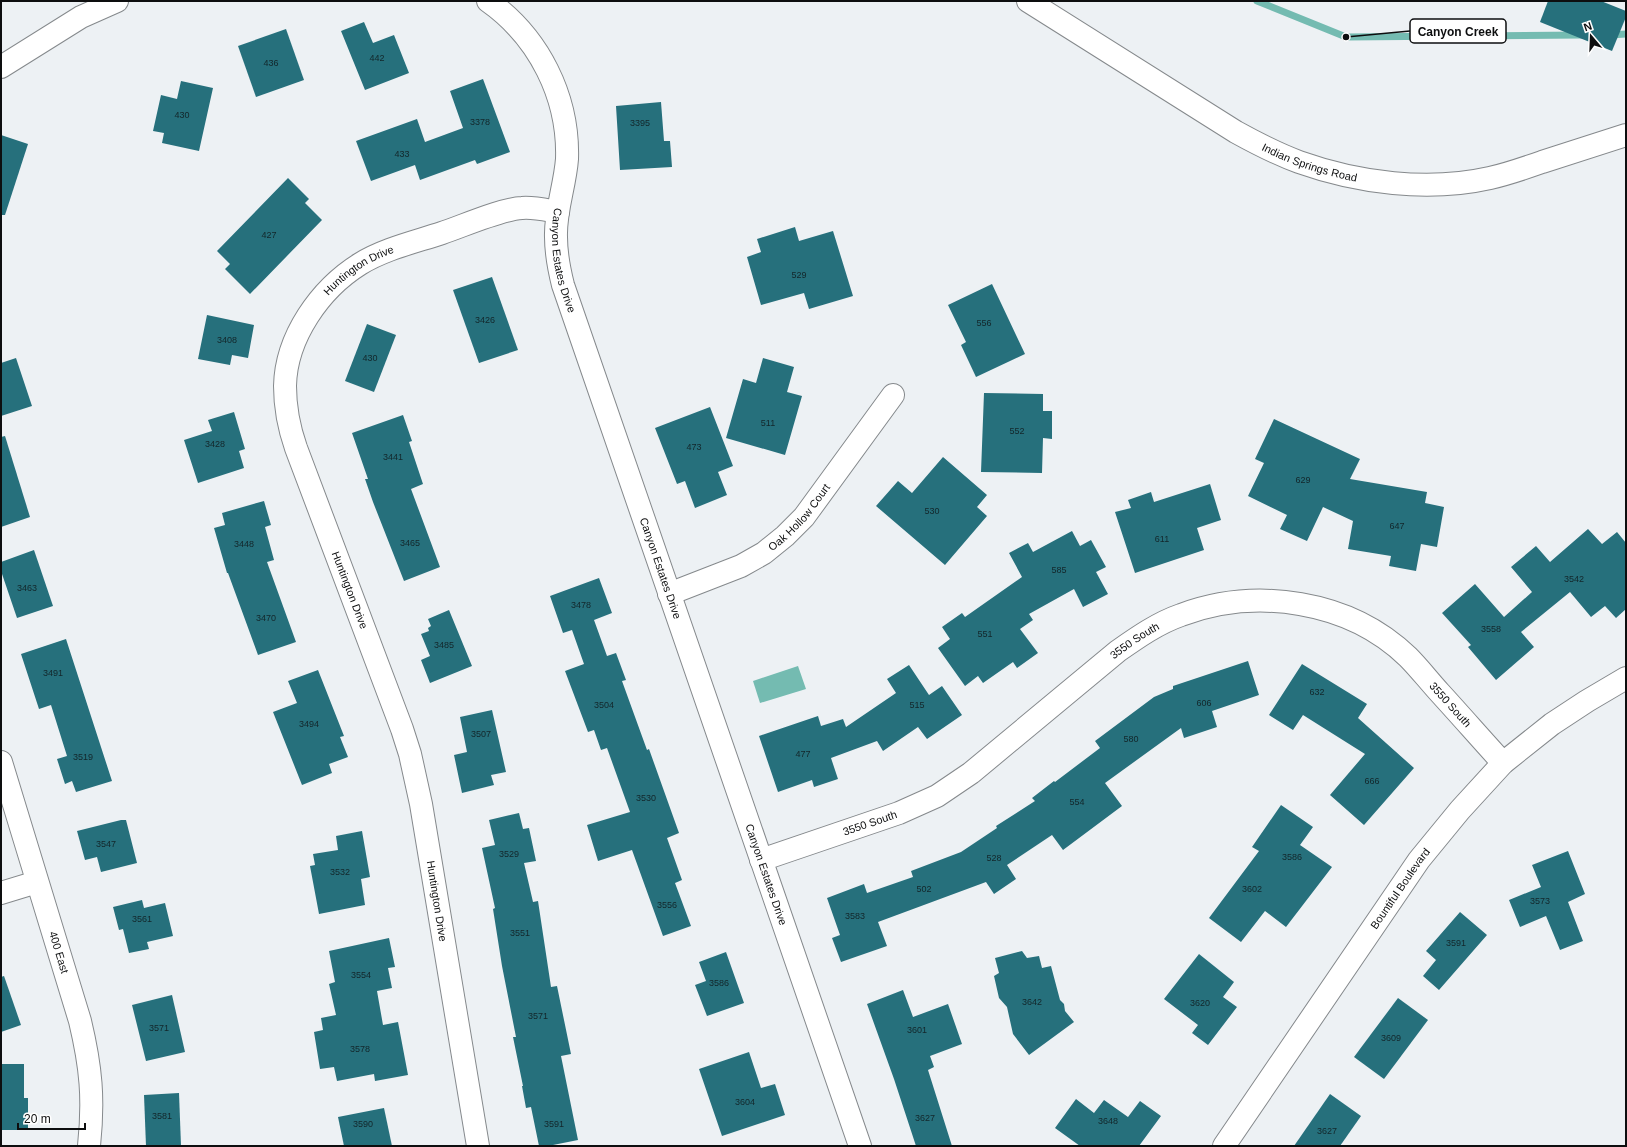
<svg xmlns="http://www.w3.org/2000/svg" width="1627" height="1147" font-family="Arial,sans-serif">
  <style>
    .water { fill: #74bbb1 }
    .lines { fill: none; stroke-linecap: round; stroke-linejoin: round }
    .stream { stroke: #74bbb1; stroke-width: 7 }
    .building { fill: #26707c }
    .minor-casing { stroke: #85898c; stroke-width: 24 }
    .tertiary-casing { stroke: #85898c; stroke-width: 24 }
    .secondary-casing { stroke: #85898c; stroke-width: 24 }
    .minor { stroke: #fff; stroke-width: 22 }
    .tertiary { stroke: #fff; stroke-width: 22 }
    .secondary { stroke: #fff; stroke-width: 22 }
    .labels { text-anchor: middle; stroke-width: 3; stroke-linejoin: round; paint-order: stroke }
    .number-label { font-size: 9px; fill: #13262a }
    .street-label { font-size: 11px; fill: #0d0e0f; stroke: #fff }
    .leader { fill: none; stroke: #0d0e0f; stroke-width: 1.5 }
    .callout-dot { fill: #0d0e0f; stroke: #fff; stroke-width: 1.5 }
    .callout { fill: #fff; stroke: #0d0e0f; stroke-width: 1.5 }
    .callout-label { font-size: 12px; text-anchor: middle; font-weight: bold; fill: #0d0e0f }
  </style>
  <rect width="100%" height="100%" fill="#edf1f4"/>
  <path class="water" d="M 798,666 L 806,689 L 760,703 L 753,681 Z"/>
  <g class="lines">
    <g class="stream">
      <path d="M 1257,1 L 1346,37 L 1582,35"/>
      <path d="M 1610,35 L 1626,34"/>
    </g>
  </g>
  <g class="building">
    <path d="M 1548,1 L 1601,1 L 1626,11 L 1626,17 L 1612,51 L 1540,22 Z"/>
    <path d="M 364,22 L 373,43 L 394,35 L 409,73 L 365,90 L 341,31 Z"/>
    <path d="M 286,29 L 304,80 L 256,97 L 238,46 Z"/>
    <path d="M 483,79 L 510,152 L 477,164 L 475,160 L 420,180 L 415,165 L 371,181 L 356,141 L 417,119 L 425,142 L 463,128 L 450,91 Z"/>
    <path d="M 181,81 L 213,88 L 199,151 L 162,143 L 164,133 L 153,131 L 161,95 L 177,99 Z"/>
    <path d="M 661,102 L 664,141 L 670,141 L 672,167 L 620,170 L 616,106 Z"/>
    <path d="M 1,135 L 28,144 L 5,215 L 1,215 Z"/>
    <path d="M 288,178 L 309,199 L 305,203 L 322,220 L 250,294 L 225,269 L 230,264 L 217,251 Z"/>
    <path d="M 795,227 L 799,241 L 833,231 L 853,296 L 809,309 L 804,293 L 761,305 L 747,257 L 761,252 L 757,239 Z"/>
    <path d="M 492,277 L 518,350 L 479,363 L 453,290 Z"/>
    <path d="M 992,284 L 1025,354 L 976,377 L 961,345 L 966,342 L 948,305 Z"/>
    <path d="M 207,315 L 254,325 L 248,358 L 232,355 L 230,365 L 198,359 Z"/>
    <path d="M 367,324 L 396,335 L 374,392 L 345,381 Z"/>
    <path d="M 16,358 L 32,406 L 1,416 L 1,363 Z"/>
    <path d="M 763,358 L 794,367 L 787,392 L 802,396 L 785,455 L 726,438 L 743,379 L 756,383 Z"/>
    <path d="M 984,393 L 1043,394 L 1043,411 L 1052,411 L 1052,439 L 1043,438 L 1042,473 L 981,472 Z"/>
    <path d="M 710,407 L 733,466 L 718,472 L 727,495 L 695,508 L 685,481 L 677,484 L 655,428 Z"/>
    <path d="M 234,412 L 245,449 L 239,451 L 244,468 L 198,483 L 184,440 L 212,431 L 208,420 Z"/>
    <path d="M 403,415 L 412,441 L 409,442 L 423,484 L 411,489 L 440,567 L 404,581 L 373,502 L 365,479 L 368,479 L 352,433 Z"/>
    <path d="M 1274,419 L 1360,459 L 1350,479 L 1427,492 L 1425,503 L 1444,507 L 1437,547 L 1421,544 L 1416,571 L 1389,566 L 1391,556 L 1348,549 L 1353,521 L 1323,507 L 1307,541 L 1280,529 L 1287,515 L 1248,496 L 1264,463 L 1255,459 Z"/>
    <path d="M 5,436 L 30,517 L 1,527 L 1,437 Z"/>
    <path d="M 943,457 L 987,495 L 977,507 L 987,516 L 945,565 L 876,506 L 898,481 L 912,493 Z"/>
    <path d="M 1210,484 L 1221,520 L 1197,528 L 1204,550 L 1135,573 L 1115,512 L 1131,508 L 1128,500 L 1151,492 L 1154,502 Z"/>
    <path d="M 264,501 L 271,525 L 265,527 L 274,560 L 267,562 L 296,642 L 258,655 L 228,573 L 227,573 L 214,528 L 225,525 L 222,513 Z"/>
    <path d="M 1588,529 L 1602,544 L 1617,532 L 1626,543 L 1626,609 L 1616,618 L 1605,606 L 1591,617 L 1570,592 L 1521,632 L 1534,647 L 1496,680 L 1468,647 L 1471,645 L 1442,613 L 1475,584 L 1504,617 L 1532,592 L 1511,567 L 1536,546 L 1550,562 Z"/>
    <path d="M 1072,531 L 1080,546 L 1091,540 L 1106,567 L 1096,572 L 1108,594 L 1083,607 L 1074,589 L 1029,614 L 1033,620 L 1020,629 L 1038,653 L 1017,668 L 1013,662 L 983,683 L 978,676 L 965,686 L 938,648 L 950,639 L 942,627 L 962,613 L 965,617 L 1022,577 L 1009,553 L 1028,543 L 1033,552 Z"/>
    <path d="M 34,550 L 53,606 L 17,618 L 1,571 L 1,562 Z"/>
    <path d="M 599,578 L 612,613 L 594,620 L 607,656 L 616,653 L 626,680 L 622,681 L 647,750 L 649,749 L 679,833 L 667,838 L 682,880 L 675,883 L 691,926 L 663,936 L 632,850 L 598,861 L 587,825 L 630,812 L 607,748 L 601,750 L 594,730 L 588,732 L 565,671 L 584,664 L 572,630 L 563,633 L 550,596 Z"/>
    <path d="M 449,610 L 472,666 L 430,683 L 421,660 L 430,656 L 421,634 L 429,631 L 428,628 L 431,626 L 428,619 Z"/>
    <path d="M 66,639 L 112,781 L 76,792 L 72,781 L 65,784 L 57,759 L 67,756 L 51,705 L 39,709 L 21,654 Z"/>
    <path d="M 1248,661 L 1259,695 L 1212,711 L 1217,727 L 1184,738 L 1181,728 L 1105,783 L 1122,806 L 1063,850 L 1052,835 L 1007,865 L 1016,879 L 994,894 L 986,882 L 878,922 L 887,946 L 841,962 L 832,938 L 840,935 L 827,898 L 864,884 L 867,893 L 913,877 L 911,871 L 961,852 L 997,828 L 996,826 L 1035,801 L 1032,798 L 1054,781 L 1055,782 L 1100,748 L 1095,741 L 1154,697 L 1173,689 L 1173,686 Z"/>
    <path d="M 1302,664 L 1367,704 L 1358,718 L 1414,768 L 1364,825 L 1330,795 L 1365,754 L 1303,715 L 1293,730 L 1269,715 Z"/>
    <path d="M 909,665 L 929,695 L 942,686 L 962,715 L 927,739 L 918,727 L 883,751 L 877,741 L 831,758 L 838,779 L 814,787 L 812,780 L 778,792 L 759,736 L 818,716 L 821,726 L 843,719 L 846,727 L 896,693 L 887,679 Z"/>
    <path d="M 318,670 L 344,736 L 340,737 L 348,757 L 329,764 L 332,773 L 302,785 L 273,712 L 297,703 L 288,681 Z"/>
    <path d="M 492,710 L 506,772 L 491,775 L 494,785 L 462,793 L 454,755 L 467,752 L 460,717 Z"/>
    <path d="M 1281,805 L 1313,827 L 1300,845 L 1332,867 L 1286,927 L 1265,911 L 1241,942 L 1209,918 L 1259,851 L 1252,847 Z"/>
    <path d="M 519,813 L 523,829 L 529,828 L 536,861 L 524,863 L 533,902 L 538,901 L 551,987 L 557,986 L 571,1054 L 561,1056 L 578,1140 L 548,1146 L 539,1146 L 531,1107 L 526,1108 L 522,1086 L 523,1086 L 513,1037 L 516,1037 L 502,966 L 493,909 L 495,908 L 482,848 L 495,845 L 489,820 Z"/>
    <path d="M 121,820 L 126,820 L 137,863 L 101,872 L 97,857 L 85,860 L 77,831 Z"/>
    <path d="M 362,831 L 370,877 L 361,879 L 365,905 L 319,914 L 310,866 L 315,865 L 313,854 L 338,850 L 336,836 Z"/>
    <path d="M 1568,851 L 1585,894 L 1568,902 L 1583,941 L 1560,950 L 1546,916 L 1520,927 L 1509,900 L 1541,887 L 1532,865 Z"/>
    <path d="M 142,900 L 144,908 L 165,903 L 173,936 L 147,942 L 149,949 L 129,953 L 123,929 L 119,930 L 113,907 Z"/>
    <path d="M 1460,912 L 1487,935 L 1439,990 L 1423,976 L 1436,960 L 1426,951 Z"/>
    <path d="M 389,938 L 395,967 L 388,968 L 392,988 L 377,991 L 383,1025 L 398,1022 L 408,1075 L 375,1081 L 374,1074 L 337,1081 L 334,1067 L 320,1069 L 314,1032 L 323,1030 L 321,1018 L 336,1015 L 329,984 L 335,982 L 329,951 Z"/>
    <path d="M 1022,951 L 1027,958 L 1039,956 L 1042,968 L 1051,966 L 1060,1000 L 1064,1004 L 1065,1011 L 1074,1022 L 1029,1055 L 1013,1034 L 1007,1007 L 999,998 L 994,976 L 999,973 L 995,958 Z"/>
    <path d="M 726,952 L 744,1003 L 707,1016 L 695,985 L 706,981 L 699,962 Z"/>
    <path d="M 1199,954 L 1234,982 L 1223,997 L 1237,1007 L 1208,1045 L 1192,1033 L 1198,1025 L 1164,999 Z"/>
    <path d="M 4,976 L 21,1025 L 1,1032 L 1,977 Z"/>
    <path d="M 903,990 L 913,1017 L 948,1004 L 962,1044 L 930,1056 L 934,1067 L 928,1070 L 952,1146 L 916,1146 L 894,1079 L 867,1004 Z"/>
    <path d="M 172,995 L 185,1052 L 146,1061 L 132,1005 Z"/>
    <path d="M 1398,998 L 1428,1020 L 1384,1079 L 1354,1057 Z"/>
    <path d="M 749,1052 L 761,1088 L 775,1084 L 785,1115 L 722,1136 L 699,1069 Z"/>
    <path d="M 1,1064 L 24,1064 L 24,1098 L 28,1098 L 28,1130 L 1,1130 Z"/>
    <path d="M 179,1093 L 181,1146 L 146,1146 L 144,1095 Z"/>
    <path d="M 1330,1094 L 1361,1116 L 1340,1146 L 1294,1146 Z"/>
    <path d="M 1076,1099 L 1094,1113 L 1104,1100 L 1128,1117 L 1140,1101 L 1161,1116 L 1139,1146 L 1080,1146 L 1055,1128 Z"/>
    <path d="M 384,1108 L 392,1146 L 344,1146 L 338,1117 Z"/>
  </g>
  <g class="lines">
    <g class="minor-casing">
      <g id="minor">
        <path id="s1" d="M 488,1 C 539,37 569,97 567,159 C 565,186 555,211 556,237 C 556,254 559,269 563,285 L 860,1146"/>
        <path d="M 1,67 L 81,17 L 117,1"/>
        <path id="s2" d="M 669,594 L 741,566 L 764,553 L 785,536 L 804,517 L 893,395"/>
        <path id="s3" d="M 761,860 L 899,813 L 937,796 L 971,773 L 1118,651 C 1138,637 1158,623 1181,615 C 1256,587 1349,600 1408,657 C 1419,668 1429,681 1440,693 C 1461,716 1482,740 1503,763"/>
        <path d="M 1,893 L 37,882"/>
        <path id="s4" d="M 478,1146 L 421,804 L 410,754 L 402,729 L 296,448 C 289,428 285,407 285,386 C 286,337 320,289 360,264 C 384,249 415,242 442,233 C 463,226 501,209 522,208 C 534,207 546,210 558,212"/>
      </g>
    </g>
    <g class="tertiary-casing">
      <g id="tertiary">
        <path id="s5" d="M 1028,1 L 1236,132 C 1256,143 1277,154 1299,162 C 1358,183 1428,192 1490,178 C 1508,174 1525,168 1542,162 C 1570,153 1598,144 1626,135"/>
        <path id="s6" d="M 1,762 L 80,1021 C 91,1067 94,1099 89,1146"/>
      </g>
    </g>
    <g class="secondary-casing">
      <g id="secondary">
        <path id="s7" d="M 1224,1146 L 1419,860 L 1460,810 L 1503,763 L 1552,724 L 1587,701 L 1626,678"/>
      </g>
    </g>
    <use href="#minor" class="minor"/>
    <use href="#tertiary" class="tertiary"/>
    <use href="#secondary" class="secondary"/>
  </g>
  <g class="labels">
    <g class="number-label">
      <text x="377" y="61">442</text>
      <text x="271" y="66">436</text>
      <text x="182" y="118">430</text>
      <text x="480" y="125">3378</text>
      <text x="640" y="126">3395</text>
      <text x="402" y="157">433</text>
      <text x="269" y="238">427</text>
      <text x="799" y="278">529</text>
      <text x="485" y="323">3426</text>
      <text x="984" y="326">556</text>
      <text x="227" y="343">3408</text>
      <text x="370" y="361">430</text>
      <text x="768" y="426">511</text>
      <text x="1017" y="434">552</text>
      <text x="215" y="447">3428</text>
      <text x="694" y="450">473</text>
      <text x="393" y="460">3441</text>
      <text x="1303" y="483">629</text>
      <text x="932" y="514">530</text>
      <text x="1397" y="529">647</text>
      <text x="1162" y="542">611</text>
      <text x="410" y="546">3465</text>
      <text x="244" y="547">3448</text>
      <text x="1059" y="573">585</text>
      <text x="1574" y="582">3542</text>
      <text x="27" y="591">3463</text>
      <text x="581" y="608">3478</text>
      <text x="266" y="621">3470</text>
      <text x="1491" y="632">3558</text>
      <text x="985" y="637">551</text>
      <text x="444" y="648">3485</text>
      <text x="53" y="676">3491</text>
      <text x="1317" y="695">632</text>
      <text x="1204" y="706">606</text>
      <text x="604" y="708">3504</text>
      <text x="917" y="708">515</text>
      <text x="309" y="727">3494</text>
      <text x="481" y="737">3507</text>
      <text x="1131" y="742">580</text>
      <text x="803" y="757">477</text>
      <text x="83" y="760">3519</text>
      <text x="1372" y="784">666</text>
      <text x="646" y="801">3530</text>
      <text x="1077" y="805">554</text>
      <text x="106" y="847">3547</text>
      <text x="509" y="857">3529</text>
      <text x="1292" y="860">3586</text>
      <text x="994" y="861">528</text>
      <text x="340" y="875">3532</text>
      <text x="924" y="892">502</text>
      <text x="1252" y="892">3602</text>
      <text x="1540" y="904">3573</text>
      <text x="667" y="908">3556</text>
      <text x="855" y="919">3583</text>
      <text x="142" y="922">3561</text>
      <text x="520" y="936">3551</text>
      <text x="1456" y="946">3591</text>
      <text x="361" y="978">3554</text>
      <text x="719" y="986">3586</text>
      <text x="1032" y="1005">3642</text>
      <text x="1200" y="1006">3620</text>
      <text x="538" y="1019">3571</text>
      <text x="159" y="1031">3571</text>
      <text x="917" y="1033">3601</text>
      <text x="1391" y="1041">3609</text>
      <text x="360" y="1052">3578</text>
      <text x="745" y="1105">3604</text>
      <text x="162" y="1119">3581</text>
      <text x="925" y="1121">3627</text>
      <text x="1108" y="1124">3648</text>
      <text x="363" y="1127">3590</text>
      <text x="554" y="1127">3591</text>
      <text x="1327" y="1134">3627</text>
    </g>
    <g class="street-label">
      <text dy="4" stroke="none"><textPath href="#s5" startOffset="326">Indian Springs Road</textPath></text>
      <text dy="4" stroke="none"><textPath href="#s1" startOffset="287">Canyon Estates Drive</textPath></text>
      <text dy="4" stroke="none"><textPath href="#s4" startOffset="932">Huntington Drive</textPath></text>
      <text dy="4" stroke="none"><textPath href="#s2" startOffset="154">Oak Hollow Court</textPath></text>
      <text dy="4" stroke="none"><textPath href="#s1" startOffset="611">Canyon Estates Drive</textPath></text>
      <text transform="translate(350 590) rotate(69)" y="4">Huntington Drive</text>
      <text dy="4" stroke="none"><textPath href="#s3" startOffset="439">3550 South</textPath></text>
      <text dy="4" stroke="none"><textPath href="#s3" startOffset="799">3550 South</textPath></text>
      <text dy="4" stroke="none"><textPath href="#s3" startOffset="115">3550 South</textPath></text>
      <text dy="4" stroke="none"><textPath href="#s1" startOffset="935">Canyon Estates Drive</textPath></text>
      <text dy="4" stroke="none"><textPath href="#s7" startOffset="312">Bountiful Boulevard</textPath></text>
      <text transform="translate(437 901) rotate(81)" y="4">Huntington Drive</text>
      <text dy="4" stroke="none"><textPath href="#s6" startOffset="199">400 East</textPath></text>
    </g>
  </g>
  <path class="leader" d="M1346 37L1410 31"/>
  <circle class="callout-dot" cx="1346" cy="37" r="4"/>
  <rect class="callout" x="1410" y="19" width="96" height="24" rx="4"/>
  <g class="callout-label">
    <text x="1458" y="36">Canyon Creek</text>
  </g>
  <rect width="1627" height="1147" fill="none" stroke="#0d0e0f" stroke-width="4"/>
  <g transform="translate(1591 36) rotate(341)" stroke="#ffffff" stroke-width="3" paint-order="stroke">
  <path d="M0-3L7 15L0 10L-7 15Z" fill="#0d0e0f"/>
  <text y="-6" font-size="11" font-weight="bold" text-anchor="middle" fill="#0d0e0f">N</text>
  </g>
  <path d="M18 1123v6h67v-6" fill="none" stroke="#0d0e0f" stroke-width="2"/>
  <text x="24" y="1123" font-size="12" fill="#0d0e0f" stroke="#ffffff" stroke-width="3" paint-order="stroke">20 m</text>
</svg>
